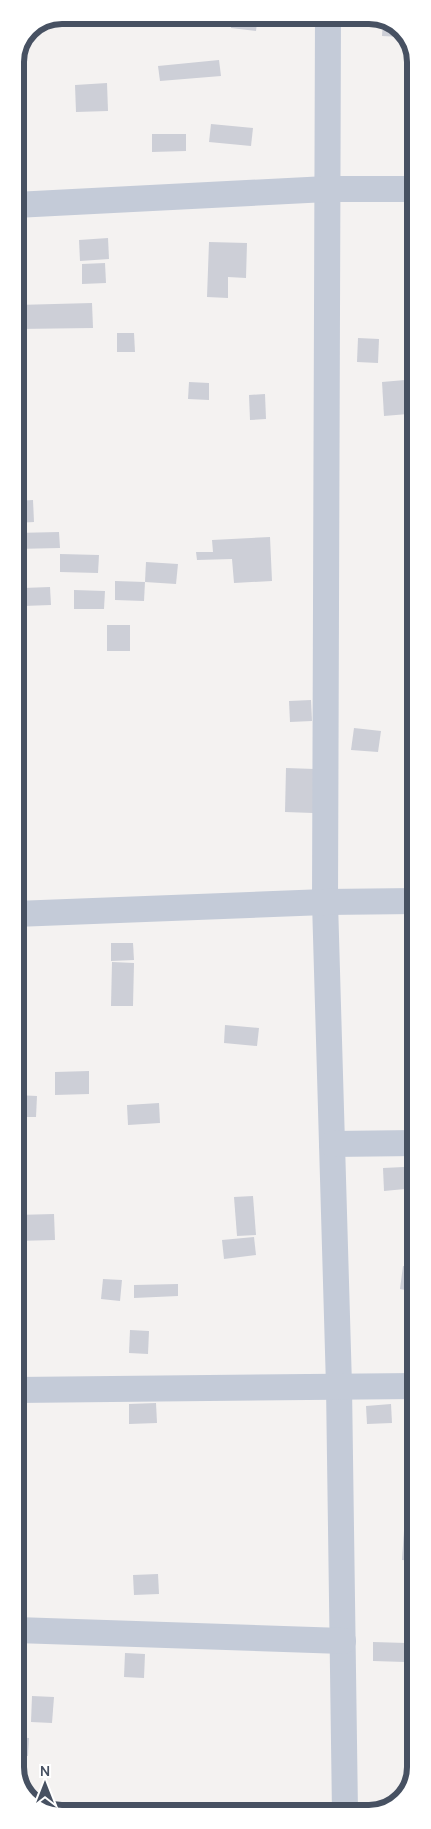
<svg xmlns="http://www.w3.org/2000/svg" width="431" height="1829" font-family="Manrope,sans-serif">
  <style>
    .building { fill: #cdcfd7 }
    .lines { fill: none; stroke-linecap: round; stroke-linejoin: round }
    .minor { stroke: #c4cbd8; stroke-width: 26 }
    .rim { fill: none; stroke: #475162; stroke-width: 6 }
  </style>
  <rect width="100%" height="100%" fill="#f4f2f1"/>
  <g class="building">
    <path d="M 232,15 L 258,15 L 256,31 L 231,28 Z"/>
    <path d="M 383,19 L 400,27 L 402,37 L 382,36 Z"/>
    <path d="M 219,60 L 221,76 L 160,81 L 158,66 Z"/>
    <path d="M 107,83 L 108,111 L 76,112 L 75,85 Z"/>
    <path d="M 211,124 L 253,128 L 251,146 L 209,142 Z"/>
    <path d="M 152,134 L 186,134 L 186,151 L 152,152 Z"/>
    <path d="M 108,238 L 109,259 L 80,261 L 79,240 Z"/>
    <path d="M 209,242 L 247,243 L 246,278 L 228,277 L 228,298 L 207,297 Z"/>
    <path d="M 105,263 L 106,283 L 82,284 L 82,264 Z"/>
    <path d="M 92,303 L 93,328 L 18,329 L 17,305 Z"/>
    <path d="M 117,333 L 134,333 L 135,352 L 117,352 Z"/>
    <path d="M 358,338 L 379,339 L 378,363 L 357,362 Z"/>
    <path d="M 405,380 L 408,414 L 384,416 L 382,382 Z"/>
    <path d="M 189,382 L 209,383 L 209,400 L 188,399 Z"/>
    <path d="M 265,394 L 266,419 L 250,420 L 249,395 Z"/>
    <path d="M 33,500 L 34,522 L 15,523 L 15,501 Z"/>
    <path d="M 59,532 L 60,548 L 15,549 L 15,533 Z"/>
    <path d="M 270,537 L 272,581 L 234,583 L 232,559 L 197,560 L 196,552 L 213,552 L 212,540 Z"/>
    <path d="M 60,554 L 99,555 L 98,573 L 60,572 Z"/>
    <path d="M 146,562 L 178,564 L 176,584 L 145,582 Z"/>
    <path d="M 115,581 L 145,582 L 144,601 L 115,600 Z"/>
    <path d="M 50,587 L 51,605 L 23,606 L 23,588 Z"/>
    <path d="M 74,590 L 105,591 L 104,609 L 74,609 Z"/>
    <rect x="107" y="625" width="23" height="26"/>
    <path d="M 311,700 L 312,721 L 290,722 L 289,701 Z"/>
    <path d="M 354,728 L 381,731 L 378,752 L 351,750 Z"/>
    <path d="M 286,768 L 315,769 L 313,813 L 285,812 Z"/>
    <path d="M 111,943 L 133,943 L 134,960 L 111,961 Z"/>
    <path d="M 112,962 L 134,963 L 133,1006 L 111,1006 Z"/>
    <path d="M 225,1025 L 259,1028 L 257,1046 L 224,1043 Z"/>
    <path d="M 89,1071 L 89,1094 L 55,1095 L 55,1072 Z"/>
    <path d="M 16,1095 L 37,1096 L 36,1117 L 16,1117 Z"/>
    <path d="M 159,1103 L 160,1123 L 128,1125 L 127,1105 Z"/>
    <path d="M 404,1167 L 405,1189 L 384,1191 L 383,1168 Z"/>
    <path d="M 253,1196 L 256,1235 L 237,1236 L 234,1197 Z"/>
    <path d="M 54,1214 L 55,1240 L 16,1241 L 16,1215 Z"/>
    <path d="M 254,1237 L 256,1255 L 224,1259 L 222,1240 Z"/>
    <path d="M 403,1266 L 416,1268 L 416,1292 L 400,1289 Z"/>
    <path d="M 103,1279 L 122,1280 L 120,1301 L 101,1299 Z"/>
    <path d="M 178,1284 L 178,1296 L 134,1298 L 134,1285 Z"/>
    <path d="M 130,1330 L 149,1331 L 148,1354 L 129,1353 Z"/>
    <path d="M 156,1403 L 157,1423 L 129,1424 L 129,1404 Z"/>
    <path d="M 391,1404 L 392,1423 L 367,1424 L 366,1406 Z"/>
    <path d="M 414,1424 L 416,1424 L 416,1470 L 413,1470 Z"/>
    <path d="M 406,1500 L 416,1500 L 416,1561 L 402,1560 Z"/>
    <path d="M 158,1574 L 159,1594 L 134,1595 L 133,1575 Z"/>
    <path d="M 373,1642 L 406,1643 L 405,1662 L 373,1661 Z"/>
    <path d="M 125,1653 L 145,1654 L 144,1678 L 124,1677 Z"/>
    <path d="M 32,1696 L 54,1697 L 52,1723 L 31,1722 Z"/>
    <path d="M 16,1737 L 29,1738 L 28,1756 L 16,1755 Z"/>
    <path d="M 16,1774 L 23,1774 L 23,1789 L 16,1776 Z"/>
  </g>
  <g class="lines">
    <g class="minor">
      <path d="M 328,15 L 325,902 L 339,1386 L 345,1813"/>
      <path d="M 15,205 L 327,189 L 415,189"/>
      <path d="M 15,914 L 325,902 L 416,901"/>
      <path d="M 332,1144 L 416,1143"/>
      <path d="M 16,1390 L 416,1386"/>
      <path d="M 16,1630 L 343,1641"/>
    </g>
  </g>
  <path d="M0 0H431V1829H0ZM62 24H369A38 38 0 0 1 407 62V1767A38 38 0 0 1 369 1805H62A38 38 0 0 1 24 1767V62A38 38 0 0 1 62 24Z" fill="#fff" fill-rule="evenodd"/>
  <path class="rim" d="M62 24H369A38 38 0 0 1 407 62V1767A38 38 0 0 1 369 1805H62A38 38 0 0 1 24 1767V62A38 38 0 0 1 62 24Z"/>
  <g transform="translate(45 1784)" stroke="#ffffff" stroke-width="4" paint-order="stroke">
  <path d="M0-4L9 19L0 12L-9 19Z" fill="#475162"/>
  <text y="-8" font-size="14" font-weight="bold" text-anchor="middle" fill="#475162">N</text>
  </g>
</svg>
